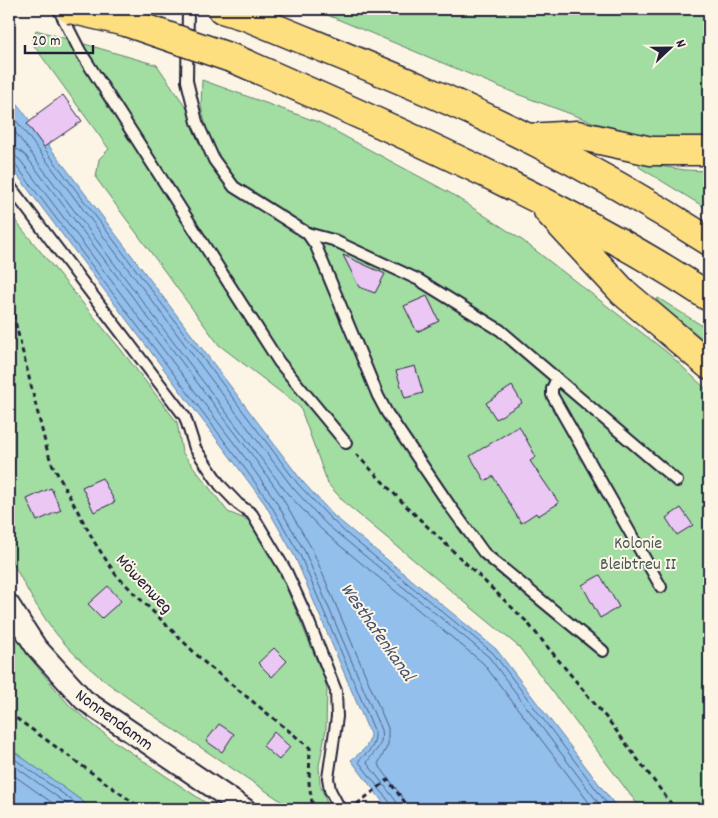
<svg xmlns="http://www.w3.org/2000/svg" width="718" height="818" font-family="Dekko,sans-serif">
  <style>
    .green { fill: #a2dda2; stroke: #62806e }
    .water { fill: #92bfec; stroke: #6580a5 }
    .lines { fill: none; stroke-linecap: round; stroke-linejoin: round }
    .shore { stroke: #4f6182; stroke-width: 1 }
    .building { fill: #ebc8f4; stroke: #22223b }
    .service-casing { stroke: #22223b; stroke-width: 14 }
    .minor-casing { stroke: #22223b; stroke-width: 24 }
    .motorway-casing { stroke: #22223b; stroke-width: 31 }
    .path { stroke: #22223b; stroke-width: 3; stroke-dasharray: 5 4; stroke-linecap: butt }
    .service { stroke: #fcf5e5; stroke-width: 10 }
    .minor { stroke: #fcf5e5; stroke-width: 20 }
    .motorway { stroke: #fedf80; stroke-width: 28 }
    .motorway-bridge-casing { stroke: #22223b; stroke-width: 31; stroke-linecap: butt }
    .motorway-bridge { stroke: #fedf80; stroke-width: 28 }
    .labels { text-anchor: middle; stroke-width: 4; stroke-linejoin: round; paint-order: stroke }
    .park-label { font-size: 18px; fill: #485a5a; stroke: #fcf5e5 }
    .street-label { font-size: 18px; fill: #22223b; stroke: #fcf5e5 }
    .water-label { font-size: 19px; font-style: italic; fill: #445170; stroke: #fcf5e5 }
  </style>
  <rect width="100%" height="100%" fill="#fcf5e5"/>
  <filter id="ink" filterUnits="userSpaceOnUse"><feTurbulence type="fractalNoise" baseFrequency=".02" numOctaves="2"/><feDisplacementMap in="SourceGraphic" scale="10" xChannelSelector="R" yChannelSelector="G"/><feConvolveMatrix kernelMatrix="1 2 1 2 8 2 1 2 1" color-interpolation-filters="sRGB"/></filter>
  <g filter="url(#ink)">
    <g class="green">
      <path d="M 313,9 L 709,9 L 709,138 L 654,137 L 595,123 L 517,94 Z"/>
      <path d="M 36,30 L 157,65 L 188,110 L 197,135 L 207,131 L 201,106 L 202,80 L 318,122 L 450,193 L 522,240 L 668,353 L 709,392 L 709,809 L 641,809 L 519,647 L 346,504 L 328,484 L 300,407 L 219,345 L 96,178 L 99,159 L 109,149 L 32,43 Z"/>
      <path d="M 641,163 L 685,170 L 709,171 L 709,210 L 639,167 Z"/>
      <path d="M 9,213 L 122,351 L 177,422 L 182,452 L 228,512 L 250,521 L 282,577 L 324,678 L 327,689 L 326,729 L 319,766 L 320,784 L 329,809 L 291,809 L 278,799 C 242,775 206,751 170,727 C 131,700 88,673 58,636 C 38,611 23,583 9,555 Z"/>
      <path d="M 658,298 L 709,330 L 709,344 L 656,301 Z"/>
      <path d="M 9,629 L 35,664 L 70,706 L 111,739 L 215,809 L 93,809 L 9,748 Z"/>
    </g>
    <g class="water">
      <path d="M 9,93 L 302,481 L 334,516 L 351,530 L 496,649 L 618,809 L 388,809 L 351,760 C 360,753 370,747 370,734 L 295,557 L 265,504 L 237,466 L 9,164 Z"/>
      <path d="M 9,748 L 93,809 L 9,809 Z"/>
    </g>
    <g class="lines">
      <g class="shore">
        <path d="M 9,111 L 293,488 L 326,524 L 343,538 L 489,657 L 603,809"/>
        <path d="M 9,124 L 287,493 L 321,529 L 338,544 L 483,663 L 594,809"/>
        <path d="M 9,148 L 19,150 L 26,156 L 252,455 L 280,494 L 312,549 L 388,728 L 388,745 L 378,764 L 402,797 L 406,809"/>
        <path d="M 44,148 L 298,484 L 331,519 L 347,534 L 493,653 L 611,809"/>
        <path d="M 9,155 L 15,156 L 20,160 L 246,459 L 274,498 L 305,552 L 381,730 C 384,749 373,750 367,763 L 396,801 L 398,809"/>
        <path d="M 9,162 L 15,164 L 241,463 L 269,502 L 300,555 L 375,732 C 376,746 369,752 359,760 L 359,762 L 391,804 L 392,809"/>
        <path d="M 9,755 L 84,809"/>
        <path d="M 9,762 L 74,809"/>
        <path d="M 9,772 L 61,809"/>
      </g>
    </g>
    <g class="building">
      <path d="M 63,95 L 82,121 L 44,147 L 27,124 L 38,115 L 37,114 Z"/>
      <path d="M 343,255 L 385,274 L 375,293 L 359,287 Z"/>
      <path d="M 427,296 L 439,321 L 417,332 L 404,306 Z"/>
      <path d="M 415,366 L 423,393 L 405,398 L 396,371 Z"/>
      <path d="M 512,386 L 522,403 L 496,419 L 486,403 Z"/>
      <path d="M 519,426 L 536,457 L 530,461 L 559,503 L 538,516 L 536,513 L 521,523 L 493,476 L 485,481 L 470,456 Z"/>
      <path d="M 102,478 L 115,502 L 94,512 L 82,487 Z"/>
      <path d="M 51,488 L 61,510 L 37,521 L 27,499 Z"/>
      <path d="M 681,508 L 693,525 L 677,535 L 666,518 Z"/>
      <path d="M 600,575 L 619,607 L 600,618 L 582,585 Z"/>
      <path d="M 108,586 L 121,601 L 102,618 L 88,604 Z"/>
      <path d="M 274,648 L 287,661 L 272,677 L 258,663 Z"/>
      <path d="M 219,724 L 234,734 L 222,752 L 206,741 Z"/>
      <path d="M 274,732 L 290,747 L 279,760 L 263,746 Z"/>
    </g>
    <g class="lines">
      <g class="service-casing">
        <g id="service">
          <path d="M 188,9 L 187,81 L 197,122 L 214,160 L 234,187 L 307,233 L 333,240 L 419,280 L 500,330 L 677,481"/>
          <path d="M 59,10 L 80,51 L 279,362 L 346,443"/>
          <path d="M 9,185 L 185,417 L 195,448 L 220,485 L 238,504 L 252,514 L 286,571 L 309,622 L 336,691 L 337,717 L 328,778 L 330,790 L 340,809"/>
          <path d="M 307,233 L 316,246 L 378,396 L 387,413 L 450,506 L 484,553 L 603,651"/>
          <path d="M 557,378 L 552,389 L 552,395 L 661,587"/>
        </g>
      </g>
      <g class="minor-casing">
        <path id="minor" d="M 9,605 L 36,647 L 84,700 L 245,809"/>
      </g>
      <g class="motorway-casing">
        <g id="motorway">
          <path d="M 222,9 L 248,17 C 342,56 437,92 528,138 C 590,169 651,204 709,241"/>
          <path d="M 237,60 C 328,100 419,140 508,184 C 577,218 645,254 709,297"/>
          <path d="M 528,138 L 577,135 L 651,151 L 709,151"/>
          <path d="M 548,211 L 623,292 L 709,365"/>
        </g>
      </g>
      <g class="path">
        <path d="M 9,297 L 46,446 L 51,462 L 95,543 L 116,575 L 204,662 L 310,748 L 309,783 L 313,809"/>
        <path d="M 356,454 L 406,506 L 526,621 L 609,721 L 675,809"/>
        <path d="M 9,713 L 142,809"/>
        <path d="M 357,804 L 388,780 L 410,809"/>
      </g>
      <use href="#service" class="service"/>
      <use href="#minor" class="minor"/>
      <use href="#motorway" class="motorway"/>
      <g class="motorway-bridge-casing">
        <path id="motorway-bridge" d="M 70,9 L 126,22 L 237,60"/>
      </g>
      <use href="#motorway-bridge" class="motorway-bridge"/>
    </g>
  </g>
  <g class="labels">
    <g class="park-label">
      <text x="638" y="548">Kolonie<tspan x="638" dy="21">Bleibtreu II</tspan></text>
    </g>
    <g class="street-label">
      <text transform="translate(145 583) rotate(47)" y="6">Möwenweg</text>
      <text transform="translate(115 719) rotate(36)" y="6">Nonnendamm</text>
    </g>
    <g class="water-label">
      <text transform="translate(379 631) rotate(55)" y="7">Westhafenkanal</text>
    </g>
  </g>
  <rect width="718" height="818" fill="none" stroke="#fcf5e5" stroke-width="30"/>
  <rect x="15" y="15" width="688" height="788" fill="none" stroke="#22223b" stroke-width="2" filter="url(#ink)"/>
  <g transform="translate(670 48) rotate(68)" stroke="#fcf5e5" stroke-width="4" paint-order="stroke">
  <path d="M0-4L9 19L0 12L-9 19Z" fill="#22223b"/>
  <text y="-8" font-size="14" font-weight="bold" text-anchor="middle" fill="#22223b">N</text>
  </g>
  <path d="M25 45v8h68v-8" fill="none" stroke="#22223b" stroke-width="2.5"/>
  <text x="32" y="45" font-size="15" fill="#22223b" stroke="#fcf5e5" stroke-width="4" paint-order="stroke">20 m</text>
</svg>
